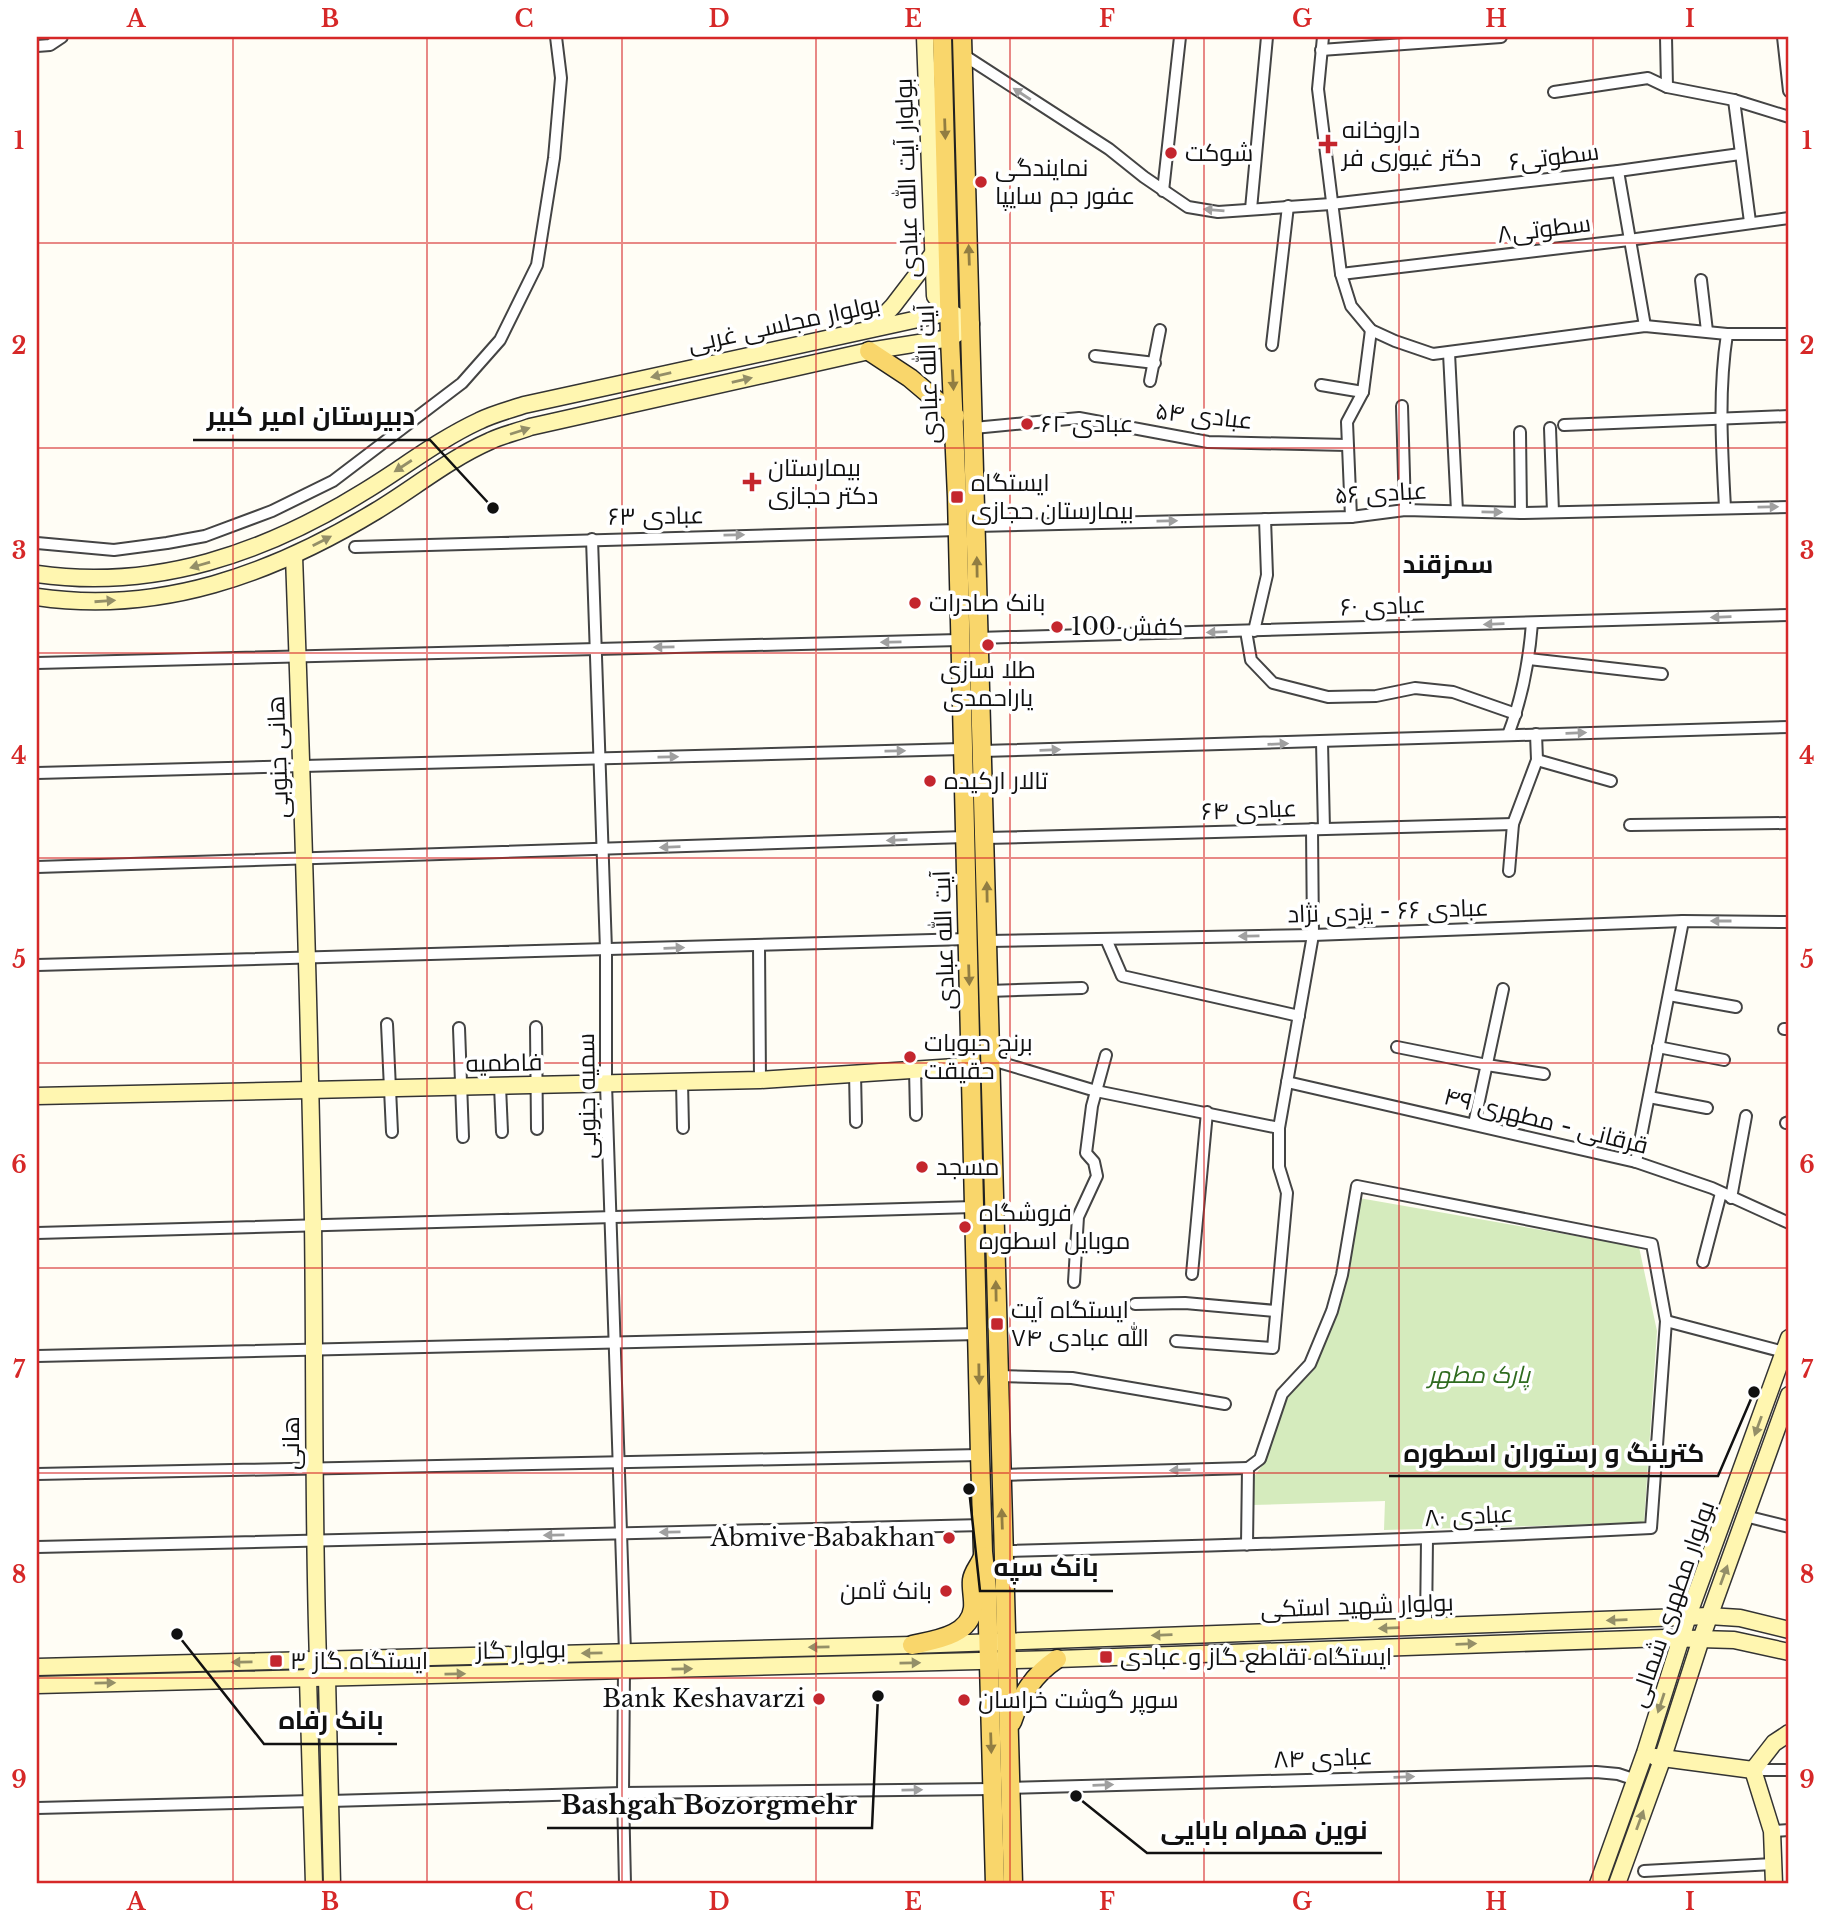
<svg xmlns="http://www.w3.org/2000/svg" width="1826" height="1921" font-family="'Libre Baskerville',Cairo,serif">
  <style>
    .green { fill: #d5ebbd }
    .lines { fill: none; stroke-linecap: round; stroke-linejoin: round }
    .street-casing { stroke: #444; stroke-width: 14 }
    .secondary-casing { stroke: #333; stroke-width: 19 }
    .primary-casing { stroke: #222; stroke-width: 21 }
    .street { stroke: #fff; stroke-width: 10 }
    .secondary { stroke: #fff6b0; stroke-width: 16 }
    .primary { stroke: #f9d66b; stroke-width: 18 }
    .oneway { fill: #a0a0a0 }
    .oneway2 { fill: #917d42 }
    .oneway3 { fill: #948f68 }
    .grid { fill: none; stroke: #d62828; stroke-width: 2; stroke-opacity: 0.55 }
    .poi-dot { fill: #c4262e; stroke: #fff; stroke-width: 2.5 }
    .labels { text-anchor: middle; stroke-width: 7; stroke-linejoin: round; paint-order: stroke }
    .poi-label { font-size: 24px; fill: #111; stroke: #fff; text-anchor: start }
    .street-label { font-size: 24px; fill: #111; stroke: #fff }
    .park-label { font-size: 24px; font-style: italic; fill: #2f6b1f; stroke: #fff }
    .neighbourhood-label { font-size: 26px; font-weight: bold; fill: #111; stroke: #fff }
    .leader { fill: none; stroke: #111; stroke-width: 2.5 }
    .callout-dot { fill: #111; stroke: #fff; stroke-width: 2.5 }
    .callout-label { font-size: 26px; text-anchor: middle; font-weight: bold; fill: #111; stroke: #fff; stroke-width: 7; stroke-linejoin: round; paint-order: stroke }
    .neatline { fill: none; stroke: #d62828; stroke-width: 2.5 }
    .grid-label { font-size: 23px; text-anchor: middle; font-weight: bold; fill: #d62828 }
  </style>
  <rect width="100%" height="100%" fill="#fffdf5"/>
  <path class="green" d="M 1359,1198 L 1639,1247 L 1657,1331 L 1644,1523 L 1384,1530 L 1385,1501 L 1252,1505 L 1252,1479 L 1265,1462 L 1284,1401 L 1313,1371 L 1337,1316 L 1346,1280 Z"/>
  <g class="lines">
    <g class="street-casing">
      <g id="street">
        <path d="M 1323,37 L 1318,89 L 1341,274 L 1351,306 L 1371,330 L 1395,341 L 1433,354 L 1645,326 L 1727,334 L 1789,334"/>
        <path d="M 1666,37 L 1667,87"/>
        <path d="M 1783,37 L 1789,91"/>
        <path d="M 37,46 L 50,45 L 62,37"/>
        <path d="M 1321,50 L 1501,37"/>
        <path d="M 962,54 L 1109,149 L 1144,177 L 1188,207 L 1218,212 L 1331,204 L 1618,171 L 1740,154"/>
        <path d="M 1554,92 L 1648,78 L 1667,87 L 1734,100 L 1789,117"/>
        <path d="M 1734,100 L 1750,222"/>
        <path d="M 1618,171 L 1645,326"/>
        <path d="M 1163,191 L 1180,37"/>
        <path d="M 1251,209 L 1267,37"/>
        <path d="M 1341,274 L 1629,240 L 1789,218"/>
        <path d="M 1701,280 L 1707,331"/>
        <path d="M 1272,345 L 1288,206"/>
        <path d="M 1449,353 L 1457,511"/>
        <path d="M 1095,356 L 1155,363"/>
        <path d="M 1150,381 L 1160,330"/>
        <path d="M 1321,385 L 1363,392"/>
        <path d="M 1402,406 L 1405,510"/>
        <path d="M 1564,425 L 1789,416"/>
        <path d="M 974,428 L 1079,418 L 1208,442 L 1347,445"/>
        <path d="M 1550,428 L 1553,512"/>
        <path d="M 1520,432 L 1521,513"/>
        <path d="M 1725,508 C 1722,450 1718,392 1727,334"/>
        <path d="M 1351,517 L 1347,422 L 1363,392 L 1371,330"/>
        <path d="M 976,526 L 1351,517 L 1405,510 L 1521,513 L 1789,507"/>
        <path d="M 592,539 L 606,950 L 606,1084 L 625,1652"/>
        <path d="M 37,543 L 114,550 L 167,543 L 205,536 L 272,511 L 333,481 L 462,383 L 500,340 L 537,265 L 554,158 L 561,78 L 556,37"/>
        <path d="M 355,547 L 958,530"/>
        <path d="M 1246,631 L 1251,660 L 1273,683 L 1328,697 L 1376,696 L 1415,688 L 1453,692 L 1516,714"/>
        <path d="M 1254,631 L 1267,575 L 1265,519"/>
        <path d="M 978,638 L 1789,615"/>
        <path d="M 1529,659 L 1662,674"/>
        <path d="M 37,663 L 959,640"/>
        <path d="M 1508,735 C 1522,699 1529,662 1532,623"/>
        <path d="M 1322,742 L 1324,829"/>
        <path d="M 982,751 L 1789,727"/>
        <path d="M 1537,760 L 1611,781"/>
        <path d="M 37,773 L 962,749"/>
        <path d="M 1630,825 L 1789,823"/>
        <path d="M 986,838 L 1513,824"/>
        <path d="M 37,867 L 965,837"/>
        <path d="M 1509,871 L 1513,824 L 1537,760 L 1536,734"/>
        <path d="M 1106,939 L 1122,976 L 1299,1016"/>
        <path d="M 988,941 L 1313,935 L 1683,921 L 1789,922"/>
        <path d="M 759,946 L 760,1080"/>
        <path d="M 37,965 L 968,939"/>
        <path d="M 988,991 L 1082,988"/>
        <path d="M 1669,995 L 1736,1007"/>
        <path d="M 387,1024 L 392,1132"/>
        <path d="M 536,1027 L 537,1129"/>
        <path d="M 459,1028 L 463,1137"/>
        <path d="M 1784,1029 L 1789,1029"/>
        <path d="M 1397,1047 L 1487,1065 L 1544,1074"/>
        <path d="M 1658,1047 L 1724,1060"/>
        <path d="M 1002,1063 L 1096,1091 L 1279,1128"/>
        <path d="M 915,1069 L 916,1115"/>
        <path d="M 855,1073 L 856,1122"/>
        <path d="M 682,1082 L 683,1128"/>
        <path d="M 1287,1082 L 1636,1162 L 1712,1188 L 1789,1223"/>
        <path d="M 500,1086 L 502,1132"/>
        <path d="M 1649,1097 L 1707,1108"/>
        <path d="M 1786,1123 L 1789,1122"/>
        <path d="M 1474,1124 L 1503,989"/>
        <path d="M 1636,1162 L 1683,921"/>
        <path d="M 1731,1198 L 1746,1116"/>
        <path d="M 37,1233 L 974,1207"/>
        <path d="M 1703,1262 L 1721,1193"/>
        <path d="M 1192,1274 L 1207,1112"/>
        <path d="M 1074,1282 L 1078,1217 L 1097,1176 L 1094,1162 L 1086,1153 L 1092,1106 L 1106,1055"/>
        <path d="M 1135,1304 L 1185,1303 L 1276,1311"/>
        <path d="M 1666,1321 L 1784,1352"/>
        <path d="M 1176,1341 L 1273,1348 L 1287,1193 L 1279,1167 L 1279,1128 L 1313,935 L 1312,829"/>
        <path d="M 37,1356 L 978,1334"/>
        <path d="M 998,1376 L 1072,1378 L 1225,1404"/>
        <path d="M 37,1474 L 980,1455"/>
        <path d="M 1001,1475 L 1248,1468"/>
        <path d="M 1745,1516 L 1789,1527"/>
        <path d="M 37,1547 L 983,1525"/>
        <path d="M 1003,1551 C 1219,1546 1435,1539 1651,1528 L 1666,1321 L 1652,1244 L 1357,1186 L 1342,1275 L 1332,1311 L 1310,1364 L 1282,1394 L 1260,1459 L 1248,1468 L 1247,1545"/>
        <path d="M 1426,1627 L 1427,1539"/>
        <path d="M 624,1670 L 623,1793 L 625,1884"/>
        <path d="M 1753,1770 L 1789,1770"/>
        <path d="M 1010,1788 L 1596,1772 L 1618,1774 L 1636,1780"/>
        <path d="M 330,1801 L 623,1793 L 993,1789"/>
        <path d="M 37,1808 L 312,1801"/>
        <path d="M 1772,1831 L 1789,1830"/>
        <path d="M 1644,1871 L 1773,1864"/>
      </g>
    </g>
    <g class="secondary-casing">
      <g id="secondary">
        <path d="M 925,37 L 935,296 L 950,312"/>
        <path d="M 872,328 L 893,306 L 932,255"/>
        <path d="M 294,556 C 302,778 309,999 313,1222 C 315,1368 313,1514 318,1660 L 327,1678 L 332,1884"/>
        <path d="M 37,574 C 156,591 265,553 365,491 C 403,468 438,440 479,421 C 493,414 509,410 524,405 L 950,312 L 971,324 L 950,338 L 869,351 L 530,427 C 517,432 502,435 490,441 C 449,459 414,488 376,511 C 272,574 160,615 37,597"/>
        <path d="M 37,1096 L 760,1080 L 971,1066"/>
        <path d="M 37,1667 L 912,1645 L 1709,1616 L 1740,1618 L 1789,1630"/>
        <path d="M 312,1672 L 308,1678 L 314,1884"/>
        <path d="M 37,1685 L 1057,1659 L 1665,1638 L 1734,1640 L 1789,1652"/>
        <path d="M 1655,1757 L 1753,1770"/>
        <path d="M 1753,1770 L 1772,1831 L 1774,1884"/>
        <path d="M 1753,1770 L 1774,1743 L 1789,1733"/>
        <path d="M 1598,1884 L 1645,1753 L 1688,1616 L 1789,1338"/>
        <path d="M 1617,1884 L 1662,1760 L 1701,1639 L 1789,1395"/>
      </g>
    </g>
    <g class="primary-casing">
      <g id="primary">
        <path d="M 942,37 L 950,338 L 957,497 L 980,1455 L 983,1552 L 987,1590 L 995,1884"/>
        <path d="M 962,37 L 1013,1884"/>
        <path d="M 869,351 L 910,378 L 955,416"/>
        <path d="M 912,1645 C 934,1640 970,1636 973,1608 C 974,1599 971,1589 972,1580 C 973,1571 981,1564 983,1556"/>
        <path d="M 1012,1722 C 1021,1695 1033,1675 1057,1659"/>
      </g>
    </g>
    <use href="#street" class="street"/>
    <use href="#secondary" class="secondary"/>
    <use href="#primary" class="primary"/>
  </g>
  <defs><path id="oneway-solid" d="M-6-.8H1V-3.2L6.5 0L1 3.2V.8H-6Z" transform="scale(1.75)"/></defs>
  <g class="oneway">
    <use href="#oneway-solid" transform="translate(1022 94) rotate(-147)"/>
    <use href="#oneway-solid" transform="translate(1214 210) rotate(-175)"/>
    <use href="#oneway-solid" transform="translate(1768 507) rotate(-1)"/>
    <use href="#oneway-solid" transform="translate(1492 512) rotate(1)"/>
    <use href="#oneway-solid" transform="translate(1167 521) rotate(-1)"/>
    <use href="#oneway-solid" transform="translate(734 535) rotate(-1)"/>
    <use href="#oneway-solid" transform="translate(1721 617) rotate(178)"/>
    <use href="#oneway-solid" transform="translate(1494 624) rotate(178)"/>
    <use href="#oneway-solid" transform="translate(1217 632) rotate(178)"/>
    <use href="#oneway-solid" transform="translate(891 642) rotate(179)"/>
    <use href="#oneway-solid" transform="translate(664 647) rotate(179)"/>
    <use href="#oneway-solid" transform="translate(1576 733) rotate(-2)"/>
    <use href="#oneway-solid" transform="translate(1278 744) rotate(-2)"/>
    <use href="#oneway-solid" transform="translate(1050 750) rotate(-2)"/>
    <use href="#oneway-solid" transform="translate(895 751) rotate(-1)"/>
    <use href="#oneway-solid" transform="translate(668 757) rotate(-1)"/>
    <use href="#oneway-solid" transform="translate(897 840) rotate(178)"/>
    <use href="#oneway-solid" transform="translate(670 847) rotate(178)"/>
    <use href="#oneway-solid" transform="translate(1721 921) rotate(-180)"/>
    <use href="#oneway-solid" transform="translate(1249 936) rotate(179)"/>
    <use href="#oneway-solid" transform="translate(674 948) rotate(-2)"/>
    <use href="#oneway-solid" transform="translate(1180 1470) rotate(178)"/>
    <use href="#oneway-solid" transform="translate(670 1532) rotate(179)"/>
    <use href="#oneway-solid" transform="translate(554 1535) rotate(179)"/>
    <use href="#oneway-solid" transform="translate(1404 1777) rotate(-2)"/>
    <use href="#oneway-solid" transform="translate(1103 1785) rotate(-2)"/>
    <use href="#oneway-solid" transform="translate(912 1790) rotate(-1)"/>
  </g>
  <g class="oneway2">
    <use href="#oneway-solid" transform="translate(945 129) rotate(88)"/>
    <use href="#oneway-solid" transform="translate(969 255) rotate(-92)"/>
    <use href="#oneway-solid" transform="translate(953 380) rotate(87)"/>
    <use href="#oneway-solid" transform="translate(977 567) rotate(-91)"/>
    <use href="#oneway-solid" transform="translate(987 892) rotate(-91)"/>
    <use href="#oneway-solid" transform="translate(969 975) rotate(88)"/>
    <use href="#oneway-solid" transform="translate(996 1291) rotate(-91)"/>
    <use href="#oneway-solid" transform="translate(979 1374) rotate(89)"/>
    <use href="#oneway-solid" transform="translate(1002 1519) rotate(-92)"/>
    <use href="#oneway-solid" transform="translate(991 1743) rotate(88)"/>
  </g>
  <g class="oneway3">
    <use href="#oneway-solid" transform="translate(661 375) rotate(167)"/>
    <use href="#oneway-solid" transform="translate(742 380) rotate(-13)"/>
    <use href="#oneway-solid" transform="translate(520 431) rotate(-18)"/>
    <use href="#oneway-solid" transform="translate(403 466) rotate(147)"/>
    <use href="#oneway-solid" transform="translate(322 541) rotate(-27)"/>
    <use href="#oneway-solid" transform="translate(200 565) rotate(164)"/>
    <use href="#oneway-solid" transform="translate(105 601) rotate(-4)"/>
    <use href="#oneway-solid" transform="translate(1758 1426) rotate(110)"/>
    <use href="#oneway-solid" transform="translate(1724 1575) rotate(-70)"/>
    <use href="#oneway-solid" transform="translate(1617 1620) rotate(178)"/>
    <use href="#oneway-solid" transform="translate(1389 1628) rotate(178)"/>
    <use href="#oneway-solid" transform="translate(1162 1635) rotate(178)"/>
    <use href="#oneway-solid" transform="translate(1466 1644) rotate(-2)"/>
    <use href="#oneway-solid" transform="translate(819 1647) rotate(179)"/>
    <use href="#oneway-solid" transform="translate(592 1653) rotate(179)"/>
    <use href="#oneway-solid" transform="translate(242 1662) rotate(179)"/>
    <use href="#oneway-solid" transform="translate(910 1663) rotate(-1)"/>
    <use href="#oneway-solid" transform="translate(682 1669) rotate(-1)"/>
    <use href="#oneway-solid" transform="translate(455 1674) rotate(-1)"/>
    <use href="#oneway-solid" transform="translate(105 1683) rotate(-1)"/>
    <use href="#oneway-solid" transform="translate(1661 1703) rotate(108)"/>
    <use href="#oneway-solid" transform="translate(1640 1820) rotate(-70)"/>
  </g>
  <path class="grid" d="M 233,37 L 233,1884M 427,37 L 427,1884M 622,37 L 622,1884M 816,37 L 816,1884M 1010,37 L 1010,1884M 1204,37 L 1204,1884M 1399,37 L 1399,1884M 1593,37 L 1593,1884M 37,243 L 1789,243M 37,448 L 1789,448M 37,653 L 1789,653M 37,858 L 1789,858M 37,1063 L 1789,1063M 37,1268 L 1789,1268M 37,1473 L 1789,1473M 37,1678 L 1789,1678"/>
  <g class="poi-dot">
    <path d="M1324.5 133.5h7v7h7v7h-7v7h-7v-7h-7v-7h7z"/>
    <circle cx="1171" cy="153" r="7"/>
    <circle cx="981" cy="182" r="7"/>
    <circle cx="1027" cy="424" r="7"/>
    <path d="M748.5 471.5h7v7h7v7h-7v7h-7v-7h-7v-7h7z"/>
    <rect x="950" y="490" width="14" height="14" rx="3.5"/>
    <circle cx="915" cy="603" r="7"/>
    <circle cx="1057" cy="627" r="7"/>
    <circle cx="988" cy="645" r="7"/>
    <circle cx="930" cy="781" r="7"/>
    <circle cx="910" cy="1057" r="7"/>
    <circle cx="922" cy="1167" r="7"/>
    <circle cx="965" cy="1227" r="7"/>
    <rect x="990" y="1317" width="14" height="14" rx="3.5"/>
    <circle cx="949" cy="1538" r="7"/>
    <circle cx="946" cy="1591" r="7"/>
    <rect x="1099" y="1650" width="14" height="14" rx="3.5"/>
    <rect x="269" y="1654" width="14" height="14" rx="3.5"/>
    <circle cx="819" cy="1699" r="7"/>
    <circle cx="964" cy="1700" r="7"/>
  </g>
  <g class="labels">
    <g class="poi-label">
      <text x="1342" y="138">داروخانه<tspan x="1342" dy="28">دکتر غیوری فر</tspan></text>
      <text x="1185" y="161">شوكت</text>
      <text x="995" y="176">نمایندگی<tspan x="995" dy="28">عفور جم سایپا</tspan></text>
      <text x="1041" y="432">عبادی ۶۲</text>
      <text x="768" y="476">بیمارستان<tspan x="768" dy="28">دکتر حجازی</tspan></text>
      <text x="971" y="491">ایستگاه<tspan x="971" dy="28">بیمارستان حجازی</tspan></text>
      <text x="929" y="611">بانک صادرات</text>
      <text x="1071" y="635">کفش 100</text>
      <text x="988" y="678" text-anchor="middle">طلا سازی<tspan x="988" dy="28">یاراحمدی</tspan></text>
      <text x="944" y="789">تالار ارکیده</text>
      <text x="924" y="1051">برنج حبوبات<tspan x="924" dy="28">حقیقت</tspan></text>
      <text x="936" y="1175">مسجد</text>
      <text x="979" y="1221">فروشگاه<tspan x="979" dy="28">موبایل اسطوره</tspan></text>
      <text x="1011" y="1318">ایستگاه آیت<tspan x="1011" dy="28">الله عبادی ۷۴</tspan></text>
      <text x="935" y="1546" text-anchor="end">Abmive Babakhan</text>
      <text x="932" y="1599" text-anchor="end">بانک ثامن</text>
      <text x="1120" y="1665">ایستگاه تقاطع گاز و عبادی</text>
      <text x="290" y="1669">ایستگاه گاز ۳</text>
      <text x="805" y="1707" text-anchor="end">Bank Keshavarzi</text>
      <text x="978" y="1708">سوپر گوشت خراسان</text>
    </g>
    <g class="street-label">
      <text transform="translate(1554 157) rotate(-7)" y="8">سطوتی۶</text>
      <text transform="translate(907 178) rotate(-92)" y="8">بولوار آیت الله عبادی</text>
      <text transform="translate(1544 229) rotate(-7)" y="8">سطوتی۸</text>
      <text transform="translate(784 324) rotate(-12)" y="8">بولوار مجلسی غربی</text>
      <text transform="translate(928 374) rotate(-92)" y="8">آیت الله عبادی</text>
      <text transform="translate(1204 416) rotate(6)" y="8">عبادی ۵۴</text>
      <text transform="translate(1381 493) rotate(-3)" y="8">عبادی ۵۶</text>
      <text transform="translate(656 516) rotate(-1)" y="8">عبادی ۶۳</text>
      <text transform="translate(1383 606) rotate(-2)" y="8">عبادی ۶۰</text>
      <text transform="translate(278 757) rotate(-92)" y="8">هانی جنوبی</text>
      <text transform="translate(1249 810) rotate(-2)" y="8">عبادی ۶۴</text>
      <text transform="translate(1388 911) rotate(-2)" y="8">عبادی ۶۶ - یزدی نژاد</text>
      <text transform="translate(944 940) rotate(-92)" y="8">آیت الله عبادی</text>
      <text transform="translate(504 1063) rotate(-1)" y="8">فاطمیه</text>
      <text transform="translate(587 1096) rotate(-91)" y="8">سمیه جنوبی</text>
      <text transform="translate(1546 1121) rotate(14)" y="8">قرقانی - مطهری ۴۹</text>
      <text transform="translate(291 1443) rotate(-90)" y="8">هانی</text>
      <text transform="translate(1469 1516) rotate(-3)" y="8">عبادی ۸۰</text>
      <text transform="translate(1672 1604) rotate(-71)" y="8">بولوار مطهری شمالی</text>
      <text transform="translate(1357 1606) rotate(-2)" y="8">بولوار شهید استکی</text>
      <text transform="translate(521 1650) rotate(-1)" y="8">بولوار گاز</text>
      <text transform="translate(1323 1758) rotate(-2)" y="8">عبادی ۸۴</text>
    </g>
    <g class="park-label">
      <text x="1479" y="1383">پارک مطهر</text>
    </g>
    <g class="neighbourhood-label">
      <text x="1448" y="573">سمزقند</text>
    </g>
  </g>
  <path class="leader" d="M493 508L430 440H193M1754 1392L1718 1476H1389M969 1489L980 1591H1113M177 1634L264 1744H397M878 1696L872 1828H547M1076 1796L1147 1853H1382"/>
  <g class="callout-dot">
    <circle cx="493" cy="508" r="7"/>
    <circle cx="1754" cy="1392" r="7"/>
    <circle cx="969" cy="1489" r="7"/>
    <circle cx="177" cy="1634" r="7"/>
    <circle cx="878" cy="1696" r="7"/>
    <circle cx="1076" cy="1796" r="7"/>
  </g>
  <g class="callout-label">
    <text x="311" y="425">دبیرستان امیر کبیر</text>
    <text x="1554" y="1462">کترینگ و رستوران اسطوره</text>
    <text x="1046" y="1576">بانک سپه</text>
    <text x="331" y="1729">بانک رفاه</text>
    <text x="709" y="1814">Bashgah Bozorgmehr</text>
    <text x="1264" y="1839">نوین همراه بابایی</text>
  </g>
  <rect width="1826" height="1921" fill="none" stroke="#ffffff" stroke-width="77"/>
  <rect x="38" y="38" width="1749" height="1844" class="neatline"/>
  <g class="grid-label">
    <text x="136" y="27">A</text>
    <text x="330" y="27">B</text>
    <text x="524" y="27">C</text>
    <text x="719" y="27">D</text>
    <text x="913" y="27">E</text>
    <text x="1107" y="27">F</text>
    <text x="1302" y="27">G</text>
    <text x="1496" y="27">H</text>
    <text x="1690" y="27">I</text>
    <text x="19" y="149">1</text>
    <text x="1807" y="149">1</text>
    <text x="19" y="354">2</text>
    <text x="1807" y="354">2</text>
    <text x="19" y="559">3</text>
    <text x="1807" y="559">3</text>
    <text x="19" y="764">4</text>
    <text x="1807" y="764">4</text>
    <text x="19" y="968">5</text>
    <text x="1807" y="968">5</text>
    <text x="19" y="1173">6</text>
    <text x="1807" y="1173">6</text>
    <text x="19" y="1378">7</text>
    <text x="1807" y="1378">7</text>
    <text x="19" y="1583">8</text>
    <text x="1807" y="1583">8</text>
    <text x="19" y="1788">9</text>
    <text x="1807" y="1788">9</text>
    <text x="136" y="1910">A</text>
    <text x="330" y="1910">B</text>
    <text x="524" y="1910">C</text>
    <text x="719" y="1910">D</text>
    <text x="913" y="1910">E</text>
    <text x="1107" y="1910">F</text>
    <text x="1302" y="1910">G</text>
    <text x="1496" y="1910">H</text>
    <text x="1690" y="1910">I</text>
  </g>
</svg>
